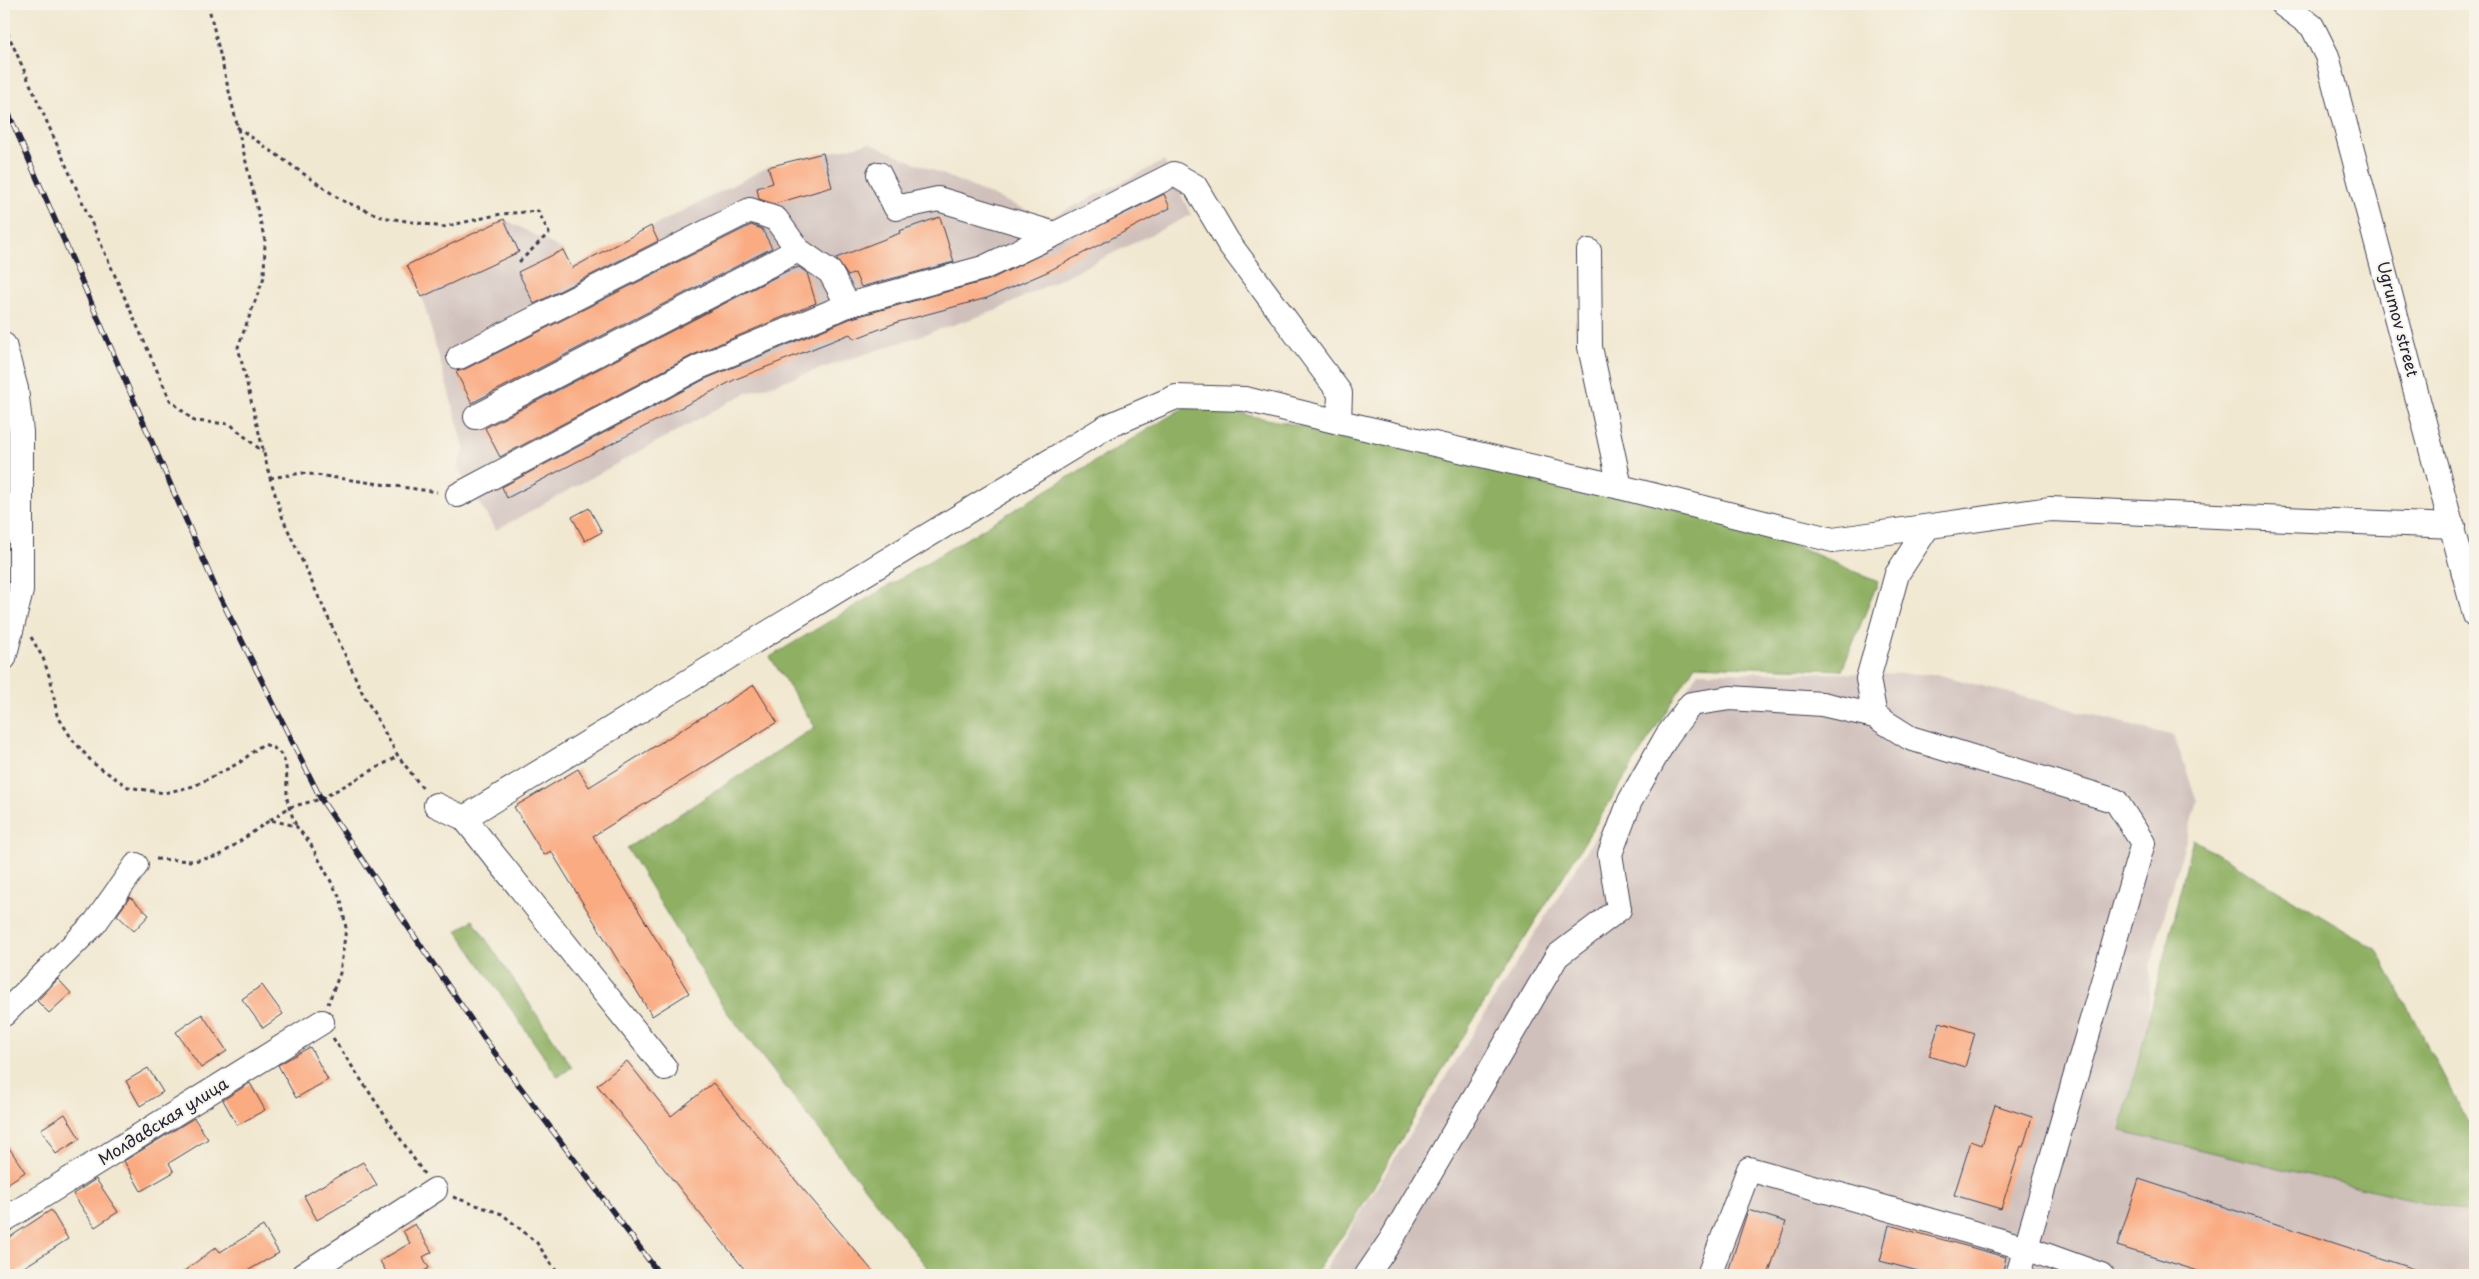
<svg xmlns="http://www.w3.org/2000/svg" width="2479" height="1279" font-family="'Playpen Sans',sans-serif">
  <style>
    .industrial { fill: #d0c0bc }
    .forest { fill: #8fb064; stroke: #586950 }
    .building { fill: #faab82 }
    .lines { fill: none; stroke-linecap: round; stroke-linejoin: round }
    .minor-casing { stroke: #414052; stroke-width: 26 }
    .path { stroke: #414052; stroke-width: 3; stroke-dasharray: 4 4; stroke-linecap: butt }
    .minor { stroke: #fff; stroke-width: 24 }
    .rail-casing { stroke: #22223b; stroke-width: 5.5 }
    .rail { stroke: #f7f3e8; stroke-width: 4; stroke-dasharray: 11; stroke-linecap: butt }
    .labels { text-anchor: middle; stroke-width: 4; stroke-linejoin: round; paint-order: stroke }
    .street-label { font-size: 16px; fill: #22223b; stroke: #f7f3e8 }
  </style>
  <rect width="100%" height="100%" fill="#f7f3e8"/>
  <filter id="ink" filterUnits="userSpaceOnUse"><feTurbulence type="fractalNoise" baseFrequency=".02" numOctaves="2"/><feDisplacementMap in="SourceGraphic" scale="10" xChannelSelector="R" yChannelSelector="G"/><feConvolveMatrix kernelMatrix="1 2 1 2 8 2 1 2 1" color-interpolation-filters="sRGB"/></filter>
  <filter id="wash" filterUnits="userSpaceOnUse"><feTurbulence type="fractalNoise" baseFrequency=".0096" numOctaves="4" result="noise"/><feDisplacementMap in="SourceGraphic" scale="20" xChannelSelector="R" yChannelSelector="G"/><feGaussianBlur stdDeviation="1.12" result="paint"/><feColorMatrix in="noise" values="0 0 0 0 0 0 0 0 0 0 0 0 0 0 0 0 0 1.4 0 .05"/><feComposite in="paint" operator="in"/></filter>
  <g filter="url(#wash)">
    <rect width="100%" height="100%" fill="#f1e8d1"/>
    <g class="industrial">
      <path d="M 869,143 L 1048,219 L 1164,161 L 1191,215 L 995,311 L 744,394 L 496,530 L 457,467 L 465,450 L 422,297 L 407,265 L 504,219 L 563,250 L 572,268 L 768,167 Z"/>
      <path d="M 1698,672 L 1936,674 L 2174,736 L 2197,801 L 2150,966 L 2146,1132 L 2475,1207 L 2475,1275 L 1322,1275 Z"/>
    </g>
    <g class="forest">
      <path d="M 1190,404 L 1475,460 L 1761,530 L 1878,582 L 1842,670 L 1695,665 L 1438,1077 L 1354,1220 L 1313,1275 L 933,1275 L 726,1011 L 627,848 L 815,727 L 770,657 Z"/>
      <path d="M 2193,839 L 2377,950 L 2475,1135 L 2475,1214 L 2121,1131 Z"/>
      <path d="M 473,920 L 572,1067 L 558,1077 L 457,931 Z"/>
    </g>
    <g id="blocks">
      <g class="building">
        <path d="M 823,153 L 832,187 L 774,204 L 759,199 L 757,188 L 773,183 L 768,167 Z"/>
        <path d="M 1164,194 L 1170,208 L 1047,272 L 987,298 L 898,322 L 854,339 L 850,334 L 736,379 L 507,498 L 502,487 L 705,379 L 852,318 L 989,280 Z"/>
        <path d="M 940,217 L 954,262 L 861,287 L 855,273 L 848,276 L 837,260 L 836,258 L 900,233 L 899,231 Z"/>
        <path d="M 504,219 L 519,252 L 422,297 L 407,265 Z"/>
        <path d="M 751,225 L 762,229 L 772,248 L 472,403 L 456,372 L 465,369 Z"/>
        <path d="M 651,226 L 658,241 L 534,304 L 518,272 L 563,250 L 572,268 Z"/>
        <path d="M 799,267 L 807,273 L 816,303 L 693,355 L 500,457 L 485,428 L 787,271 Z"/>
        <path d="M 589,508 L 602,532 L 585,541 L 572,517 Z"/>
        <path d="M 754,685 L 777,722 L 593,836 L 689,993 L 652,1016 L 551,851 L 544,855 L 514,807 L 578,769 L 589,787 Z"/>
        <path d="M 130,897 L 149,915 L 134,931 L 117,915 Z"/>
        <path d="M 58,979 L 71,993 L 49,1013 L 37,1001 Z"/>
        <path d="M 262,985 L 283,1014 L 263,1028 L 242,999 Z"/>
        <path d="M 202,1014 L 227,1051 L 201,1068 L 176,1032 Z"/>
        <path d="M 1940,1022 L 1975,1033 L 1965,1067 L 1929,1056 Z"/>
        <path d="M 310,1047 L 328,1080 L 296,1098 L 278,1065 Z"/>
        <path d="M 627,1061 L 671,1116 L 713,1083 L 876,1275 L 749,1275 L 597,1085 Z"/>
        <path d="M 148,1068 L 163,1092 L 140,1106 L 126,1081 Z"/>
        <path d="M 250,1083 L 265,1110 L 237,1125 L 223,1100 Z"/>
        <path d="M 1995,1105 L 2032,1117 L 2023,1147 L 2021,1146 L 2001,1209 L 1954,1195 L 1971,1141 L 1982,1145 Z"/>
        <path d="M 65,1114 L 80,1139 L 56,1154 L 41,1129 Z"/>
        <path d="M 194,1118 L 208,1139 L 169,1163 L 174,1172 L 141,1191 L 124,1161 Z"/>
        <path d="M 4,1140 L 25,1172 L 4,1186 Z"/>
        <path d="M 363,1162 L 377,1185 L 317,1220 L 304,1196 Z"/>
        <path d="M 96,1179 L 118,1212 L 95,1227 L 73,1194 Z"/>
        <path d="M 2139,1179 L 2423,1272 L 2423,1275 L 2211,1275 L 2117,1246 Z"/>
        <path d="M 51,1210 L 68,1239 L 12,1275 L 4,1275 L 4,1241 Z"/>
        <path d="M 1748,1210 L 1786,1222 L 1768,1275 L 1727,1275 Z"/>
        <path d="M 415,1224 L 432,1252 L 423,1257 L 429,1268 L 417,1275 L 388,1275 L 380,1261 L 410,1243 L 403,1231 Z"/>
        <path d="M 1889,1225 L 2006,1257 L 2002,1275 L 1933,1275 L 1880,1261 Z"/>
        <path d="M 263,1226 L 279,1253 L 240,1275 L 179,1275 L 216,1247 L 220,1252 Z"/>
      </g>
    </g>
  </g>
  <g filter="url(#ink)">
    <use href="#blocks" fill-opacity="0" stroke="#414052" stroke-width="1"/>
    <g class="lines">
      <g class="minor-casing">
        <g id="minor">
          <path d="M 2282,4 L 2312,26 L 2327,56 L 2475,615"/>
          <path d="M 879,174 L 896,208 L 938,199 L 1055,234 L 1174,174 L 1195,186 L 1228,242 L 1340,393 L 1339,422 L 1620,487 L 1833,540 L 2050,509 L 2453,526"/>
          <path d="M 1589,251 L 1590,347 L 1620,487"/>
          <path d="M 4,345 L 16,389 L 21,432 L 21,591 L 4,658"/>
          <path d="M 459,357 L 750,210 L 776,219 L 798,250 L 830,272 L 848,305"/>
          <path d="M 476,417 L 798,250"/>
          <path d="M 458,495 L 699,367 L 848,305 L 983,268 L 1055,234"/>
          <path d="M 1927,528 L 1897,574 L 1868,679 L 1875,716 L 1910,738 L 2116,801 L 2143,843 L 2018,1275"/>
          <path d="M 436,805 L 464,818 L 665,1068"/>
          <path d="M 464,818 L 1106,427 L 1176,397 L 1245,399 L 1339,422"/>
          <path d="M 4,1014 L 95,923 L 136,865"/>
          <path d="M 4,1220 L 322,1022"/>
          <path d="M 303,1275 L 435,1190"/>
          <path d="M 1367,1275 L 1391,1240 L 1557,956 L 1619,909 L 1610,854 L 1630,801 L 1667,736 L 1691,704 L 1730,698 L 1822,704 L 1875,716"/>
          <path d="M 1709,1275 L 1749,1169 L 2026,1248 L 2101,1275"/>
        </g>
      </g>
      <g class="path">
        <path d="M 208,4 L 265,241 L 264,277 L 238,347 L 270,478 L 283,519 L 362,692 L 398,756 L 424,790"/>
        <path d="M 4,25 L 170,400 L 194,421 L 230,424 L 263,452"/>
        <path d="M 237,127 L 341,200 L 382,217 L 443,227 L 501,214 L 538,211 L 549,233 L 517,264"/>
        <path d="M 270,478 L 302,473 L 437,492"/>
        <path d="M 31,637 L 43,658 L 51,681 L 57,715 L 72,739 L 93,763 L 128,787 L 164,793 L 194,786 L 239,763 L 263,744 C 291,751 286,772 287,795 C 287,805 293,817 296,826"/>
        <path d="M 270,820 L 290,807 L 321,799 L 398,756"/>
        <path d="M 156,859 L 193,861 L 219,856 L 270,820 L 296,826 L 310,843 L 341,900 L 346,928 L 340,973 L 328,1004"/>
        <path d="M 333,1038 L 424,1174"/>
        <path d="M 453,1197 L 502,1214 L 537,1243 L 559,1275"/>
      </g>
      <use href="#minor" class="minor"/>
      <g class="rail-casing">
        <path id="rail" d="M 4,103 L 217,591 L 321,799 L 483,1037 L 660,1275"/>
      </g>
      <use href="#rail" class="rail"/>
    </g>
  </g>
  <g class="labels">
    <g class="street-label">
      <text transform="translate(2398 319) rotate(75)" y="6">Ugrumov street</text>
      <text transform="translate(163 1121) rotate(-32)" y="6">Молдавская улица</text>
    </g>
  </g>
  <rect width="2479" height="1279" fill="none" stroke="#f7f3e8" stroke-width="20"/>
</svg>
